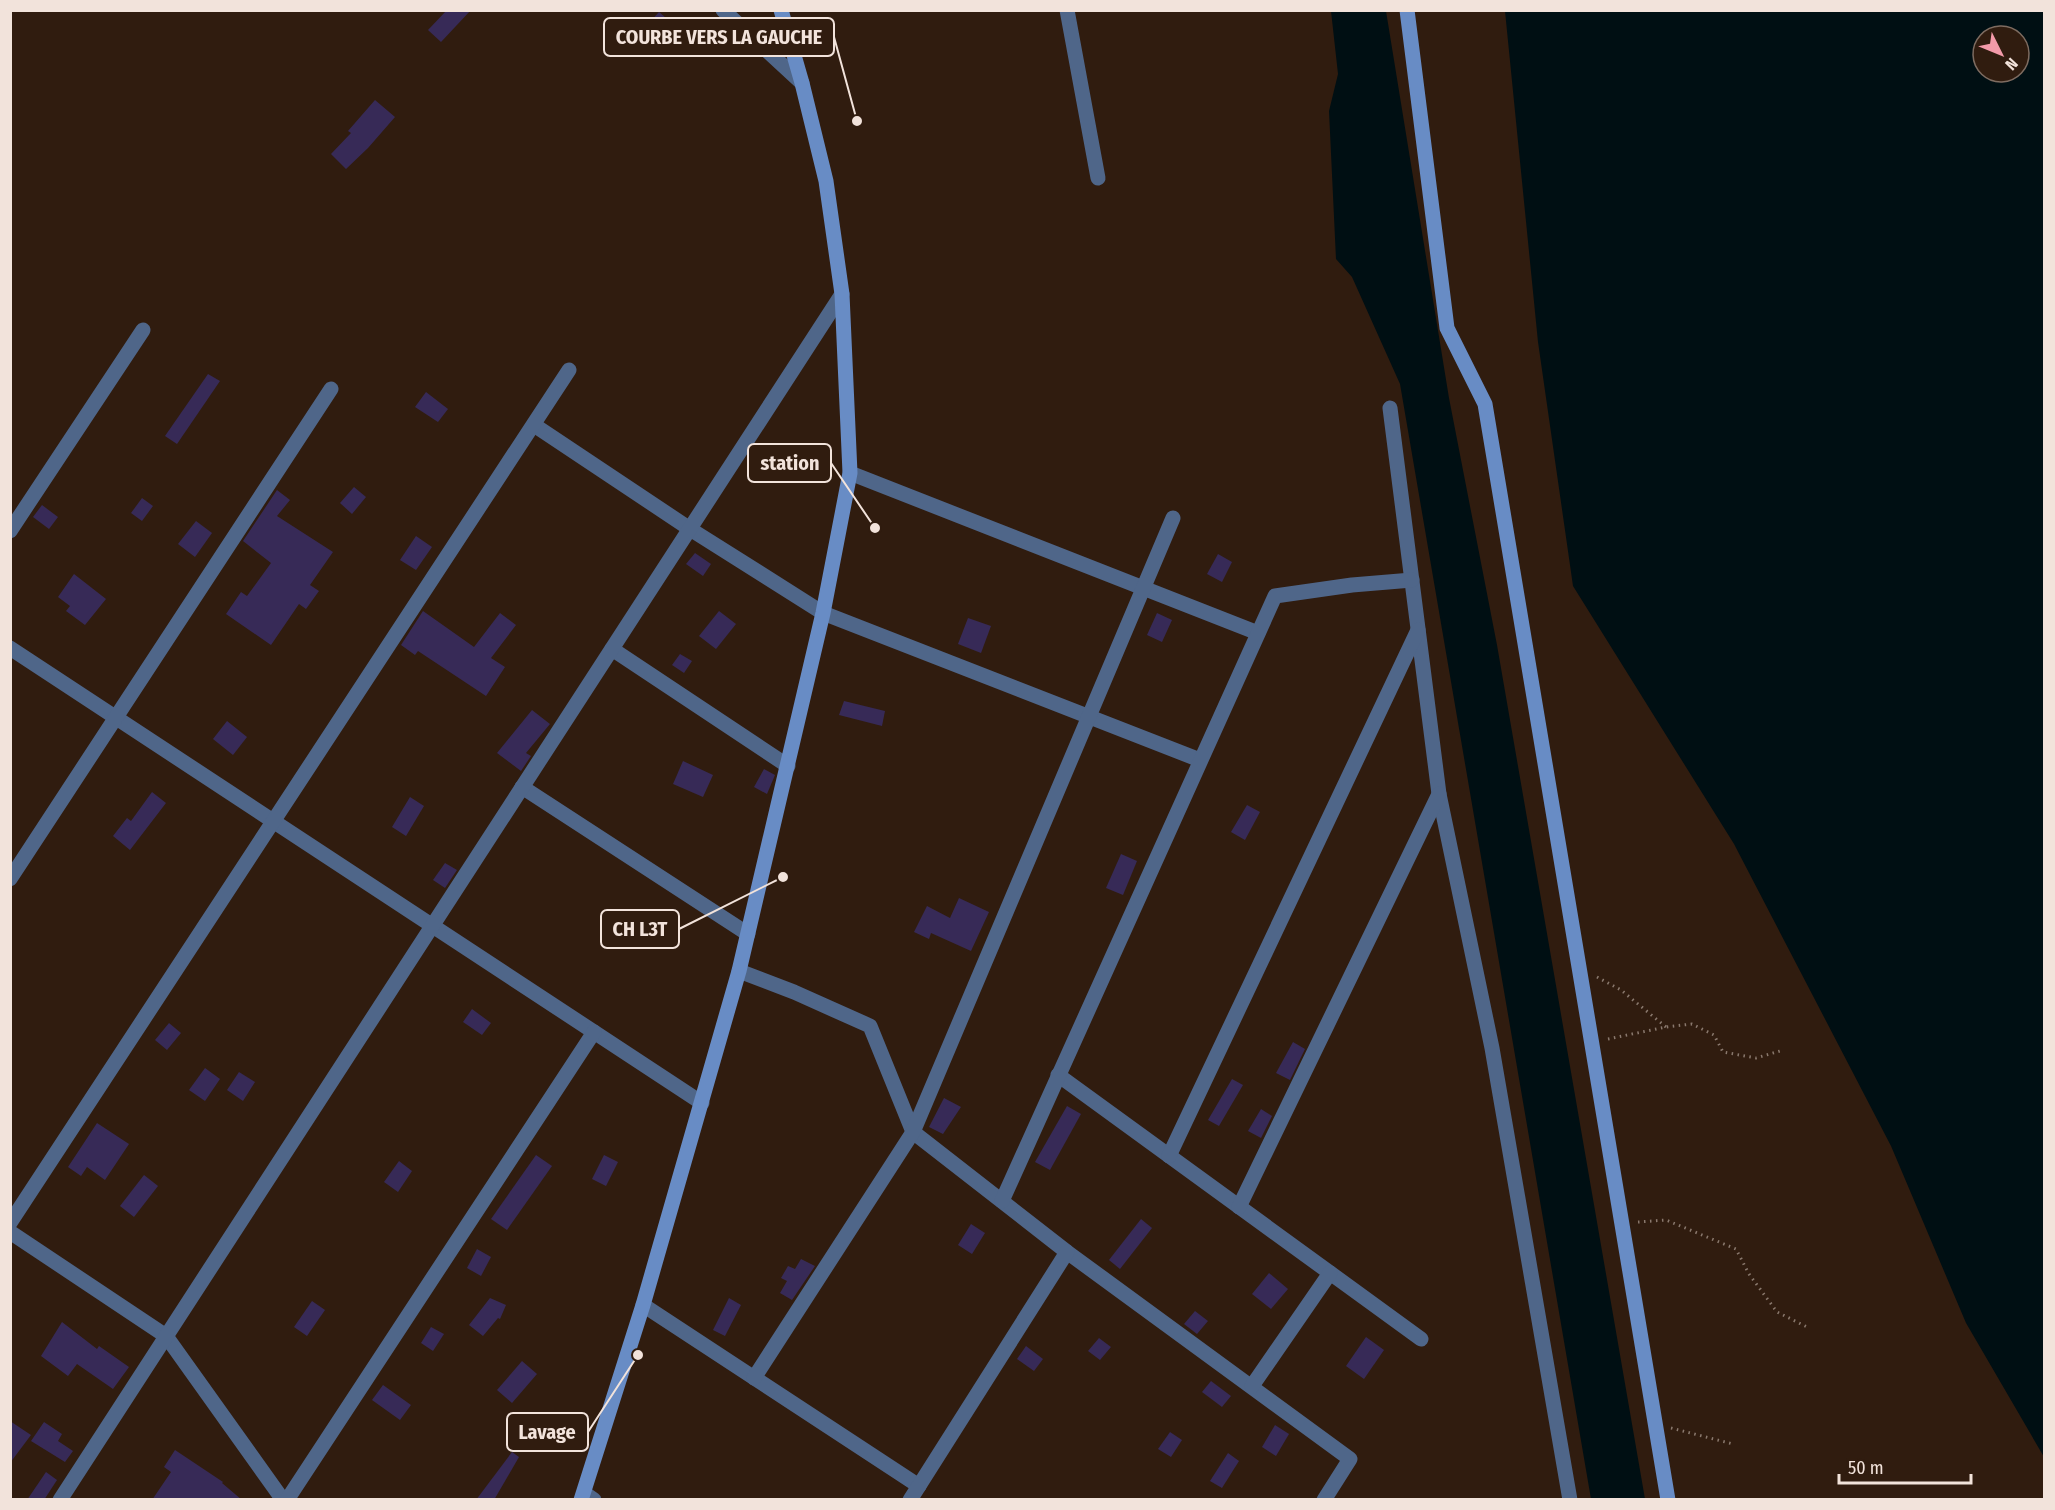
<svg xmlns="http://www.w3.org/2000/svg" width="2055" height="1510" font-family="'Fira Sans Condensed',sans-serif">
  <style>
    .water { fill: #000f13; fill-rule: evenodd }
    .building { fill: #372a57 }
    .lines { fill: none; stroke-linecap: round; stroke-linejoin: round }
    .path { stroke: #8a796e; stroke-width: 3; stroke-dasharray: 1.5 4.5; stroke-linecap: butt }
    .street { stroke: #4f6689; stroke-width: 15 }
    .secondary { stroke: #688cc5; stroke-width: 15 }
    .leader { fill: none; stroke: #f2e3db; stroke-width: 2 }
    .callout-dot { fill: #f2e3db; stroke: #301c0f; stroke-width: 2 }
    .callout { fill: #301c0f; stroke: #f2e3db; stroke-width: 2 }
    .callout-label { font-size: 20px; text-anchor: middle; font-weight: bold; fill: #f2e3db }
  </style>
  <rect width="100%" height="100%" fill="#301c0f"/>
  <g class="water">
    <path d="M 1331,11 L 1386,11 L 1449,398 L 1497,645 L 1645,1499 L 1591,1499 L 1400,384 L 1352,277 L 1336,259 L 1329,111 L 1338,74 Z"/>
    <path d="M 1505,11 L 2044,11 L 2044,1457 L 1966,1323 L 1891,1146 L 1734,844 L 1573,586 L 1538,342 ZM 1983,36 L 2019,36 L 2019,72 L 1983,72 Z"/>
  </g>
  <g class="building">
    <path d="M 447,10 L 471,10 L 441,42 L 428,30 Z"/>
    <path d="M 659,12 L 687,36 L 669,57 L 641,32 Z"/>
    <path d="M 375,100 L 395,117 L 368,148 L 346,169 L 331,154 L 351,133 L 348,131 Z"/>
    <path d="M 208,374 L 220,381 L 177,444 L 165,436 Z"/>
    <path d="M 426,392 L 448,409 L 438,422 L 415,407 Z"/>
    <path d="M 354,487 L 366,497 L 352,514 L 340,503 Z"/>
    <path d="M 277,490 L 290,500 L 277,516 L 333,552 L 310,585 L 319,591 L 306,609 L 299,604 L 271,645 L 226,614 L 241,592 L 247,596 L 271,563 L 243,541 Z"/>
    <path d="M 142,498 L 153,506 L 142,521 L 131,513 Z"/>
    <path d="M 42,505 L 58,517 L 49,529 L 33,517 Z"/>
    <path d="M 196,521 L 212,533 L 195,557 L 178,544 Z"/>
    <path d="M 416,536 L 432,547 L 416,570 L 400,560 Z"/>
    <path d="M 695,553 L 711,564 L 703,576 L 686,564 Z"/>
    <path d="M 1218,554 L 1232,562 L 1222,582 L 1207,574 Z"/>
    <path d="M 74,574 L 106,599 L 85,625 L 66,611 L 70,606 L 58,597 Z"/>
    <path d="M 423,611 L 474,647 L 500,613 L 516,625 L 491,658 L 505,667 L 486,696 L 418,651 L 415,655 L 401,645 Z"/>
    <path d="M 719,611 L 736,624 L 716,649 L 699,636 Z"/>
    <path d="M 1157,613 L 1172,620 L 1162,642 L 1147,635 Z"/>
    <path d="M 968,618 L 991,626 L 981,653 L 958,644 Z"/>
    <path d="M 680,654 L 692,661 L 684,673 L 672,665 Z"/>
    <path d="M 844,701 L 885,711 L 882,726 L 839,715 Z"/>
    <path d="M 532,710 L 550,724 L 526,753 L 531,756 L 521,771 L 497,753 Z"/>
    <path d="M 227,721 L 247,737 L 233,755 L 213,739 Z"/>
    <path d="M 683,761 L 713,775 L 703,797 L 673,784 Z"/>
    <path d="M 764,769 L 775,775 L 767,794 L 754,787 Z"/>
    <path d="M 152,792 L 166,803 L 130,850 L 113,836 L 127,818 L 131,821 Z"/>
    <path d="M 410,797 L 424,806 L 406,836 L 392,827 Z"/>
    <path d="M 1247,805 L 1260,812 L 1245,840 L 1231,832 Z"/>
    <path d="M 1121,854 L 1137,861 L 1123,895 L 1106,888 Z"/>
    <path d="M 445,863 L 457,870 L 445,888 L 433,880 Z"/>
    <path d="M 959,898 L 989,912 L 971,951 L 931,933 L 929,939 L 914,932 L 927,906 L 950,918 Z"/>
    <path d="M 472,1009 L 491,1023 L 482,1035 L 463,1022 Z"/>
    <path d="M 169,1023 L 181,1033 L 167,1050 L 155,1040 Z"/>
    <path d="M 1293,1042 L 1305,1049 L 1290,1080 L 1276,1073 Z"/>
    <path d="M 205,1068 L 220,1079 L 205,1101 L 189,1090 Z"/>
    <path d="M 239,1072 L 255,1082 L 243,1101 L 227,1090 Z"/>
    <path d="M 1232,1079 L 1243,1085 L 1219,1126 L 1208,1120 Z"/>
    <path d="M 944,1098 L 961,1107 L 943,1134 L 929,1127 Z"/>
    <path d="M 1067,1106 L 1081,1114 L 1050,1170 L 1035,1162 Z"/>
    <path d="M 1261,1109 L 1272,1116 L 1261,1138 L 1248,1131 Z"/>
    <path d="M 97,1123 L 129,1144 L 105,1180 L 87,1167 L 81,1176 L 68,1167 Z"/>
    <path d="M 536,1155 L 552,1166 L 507,1230 L 491,1219 Z"/>
    <path d="M 604,1155 L 618,1162 L 606,1186 L 592,1179 Z"/>
    <path d="M 399,1161 L 412,1171 L 398,1192 L 384,1182 Z"/>
    <path d="M 144,1175 L 158,1186 L 134,1217 L 120,1206 Z"/>
    <path d="M 1141,1219 L 1152,1228 L 1120,1269 L 1109,1260 Z"/>
    <path d="M 971,1224 L 985,1233 L 972,1254 L 958,1245 Z"/>
    <path d="M 477,1249 L 491,1257 L 481,1276 L 467,1268 Z"/>
    <path d="M 801,1259 L 815,1266 L 792,1300 L 780,1293 L 787,1281 L 781,1278 L 788,1266 L 795,1269 Z"/>
    <path d="M 1269,1273 L 1288,1289 L 1271,1309 L 1252,1294 Z"/>
    <path d="M 490,1298 L 506,1305 L 500,1319 L 498,1318 L 483,1336 L 469,1325 Z"/>
    <path d="M 729,1298 L 741,1305 L 725,1336 L 713,1330 Z"/>
    <path d="M 312,1301 L 325,1310 L 307,1336 L 294,1327 Z"/>
    <path d="M 1195,1311 L 1208,1321 L 1197,1334 L 1184,1324 Z"/>
    <path d="M 62,1322 L 97,1349 L 99,1346 L 129,1367 L 113,1389 L 77,1364 L 68,1376 L 41,1356 Z"/>
    <path d="M 431,1327 L 444,1334 L 433,1351 L 421,1343 Z"/>
    <path d="M 1366,1337 L 1384,1350 L 1364,1379 L 1346,1366 Z"/>
    <path d="M 1099,1338 L 1111,1347 L 1100,1360 L 1088,1351 Z"/>
    <path d="M 1026,1346 L 1043,1359 L 1034,1371 L 1017,1359 Z"/>
    <path d="M 522,1361 L 537,1374 L 512,1403 L 497,1390 Z"/>
    <path d="M 1211,1381 L 1231,1396 L 1222,1407 L 1202,1392 Z"/>
    <path d="M 383,1385 L 411,1405 L 400,1420 L 372,1400 Z"/>
    <path d="M 10,1421 L 31,1435 L 10,1463 Z"/>
    <path d="M 44,1422 L 62,1434 L 58,1441 L 73,1451 L 65,1462 L 31,1441 Z"/>
    <path d="M 1275,1425 L 1289,1434 L 1276,1456 L 1262,1447 Z"/>
    <path d="M 1170,1432 L 1182,1440 L 1171,1457 L 1158,1449 Z"/>
    <path d="M 175,1450 L 223,1482 L 222,1483 L 242,1500 L 152,1500 L 171,1472 L 164,1467 Z"/>
    <path d="M 512,1452 L 519,1457 L 494,1500 L 476,1500 Z"/>
    <path d="M 1228,1453 L 1239,1461 L 1222,1488 L 1210,1481 Z"/>
    <path d="M 46,1472 L 57,1480 L 44,1500 L 27,1500 Z"/>
  </g>
  <g class="lines">
    <g class="path">
      <path d="M 1597,977 L 1621,990 L 1666,1027"/>
      <path d="M 1608,1039 L 1666,1027 L 1692,1024 L 1714,1035 L 1723,1052 L 1756,1058 L 1780,1051"/>
      <path d="M 1638,1222 L 1666,1220 L 1736,1249 L 1749,1274 L 1777,1312 L 1809,1328"/>
      <path d="M 1671,1428 L 1733,1444"/>
    </g>
    <g class="street">
      <path d="M 723,10 L 802,83"/>
      <path d="M 1067,10 L 1098,178"/>
      <path d="M 1390,408 L 1439,794 L 1492,1048 L 1570,1500"/>
      <path d="M 534,425 L 690,529 L 823,613 L 1200,760"/>
      <path d="M 850,473 L 1258,633"/>
      <path d="M 10,531 L 143,330"/>
      <path d="M 10,648 L 702,1103"/>
      <path d="M 612,649 L 788,766"/>
      <path d="M 522,787 L 748,934"/>
      <path d="M 10,879 L 331,389"/>
      <path d="M 739,971 L 794,992 L 870,1026 L 913,1132 L 1067,1252 L 1350,1459 L 1324,1500"/>
      <path d="M 1058,1075 L 1421,1339"/>
      <path d="M 1169,1156 L 1418,630"/>
      <path d="M 1002,1201 L 1275,596 L 1352,585 L 1412,580"/>
      <path d="M 1239,1207 L 1439,794"/>
      <path d="M 10,1223 L 569,370"/>
      <path d="M 10,1232 L 166,1336 L 283,1500"/>
      <path d="M 643,1305 L 919,1486"/>
      <path d="M 754,1378 L 913,1132 L 1173,518"/>
      <path d="M 1252,1386 L 1330,1273"/>
      <path d="M 584,1493 L 594,1500"/>
      <path d="M 60,1500 L 842,294"/>
      <path d="M 287,1500 L 594,1032"/>
      <path d="M 910,1500 L 1067,1252"/>
    </g>
    <g class="secondary">
      <path d="M 1407,10 L 1447,328 L 1485,404 L 1668,1500"/>
      <path d="M 581,1500 L 643,1305 L 739,971 L 823,613 L 850,473 L 842,294 L 826,181 L 802,83 L 781,10"/>
    </g>
  </g>
  <path class="leader" d="M857 121L834 37M875 528L831 463M783 877L679 929M638 1355L588 1432"/>
  <g class="callout-dot">
    <circle cx="857" cy="121" r="6"/>
    <circle cx="875" cy="528" r="6"/>
    <circle cx="783" cy="877" r="6"/>
    <circle cx="638" cy="1355" r="6"/>
  </g>
  <g class="callout">
    <rect x="604" y="18" width="230" height="38" rx="6"/>
    <rect x="748" y="444" width="83" height="38" rx="6"/>
    <rect x="601" y="910" width="78" height="38" rx="6"/>
    <rect x="507" y="1413" width="81" height="38" rx="6"/>
  </g>
  <g class="callout-label">
    <text x="719" y="44">COURBE VERS LA GAUCHE</text>
    <text x="790" y="470">station</text>
    <text x="640" y="936">CH L3T</text>
    <text x="547" y="1439">Lavage</text>
  </g>
  <rect width="2055" height="1510" fill="none" stroke="#f2e3db" stroke-width="24"/>
  <g transform="translate(2001 54) rotate(133)"><circle r="28" fill="#301c0f" stroke="#7e6c61" stroke-width="1.5"/>
  <path d="M0-4.5L10 22L0 15L-10 22Z" fill="#f39aa9"/>
  <text y="-9" font-size="16" font-weight="bold" text-anchor="middle" fill="#f2e3db">N</text>
  </g>
  <path d="M1839 1474v9h132v-9" fill="none" stroke="#f2e3db" stroke-width="3"/>
  <text x="1848" y="1474" font-size="18" fill="#f2e3db" stroke="#301c0f" stroke-width="4.5" paint-order="stroke">50 m</text>
</svg>
